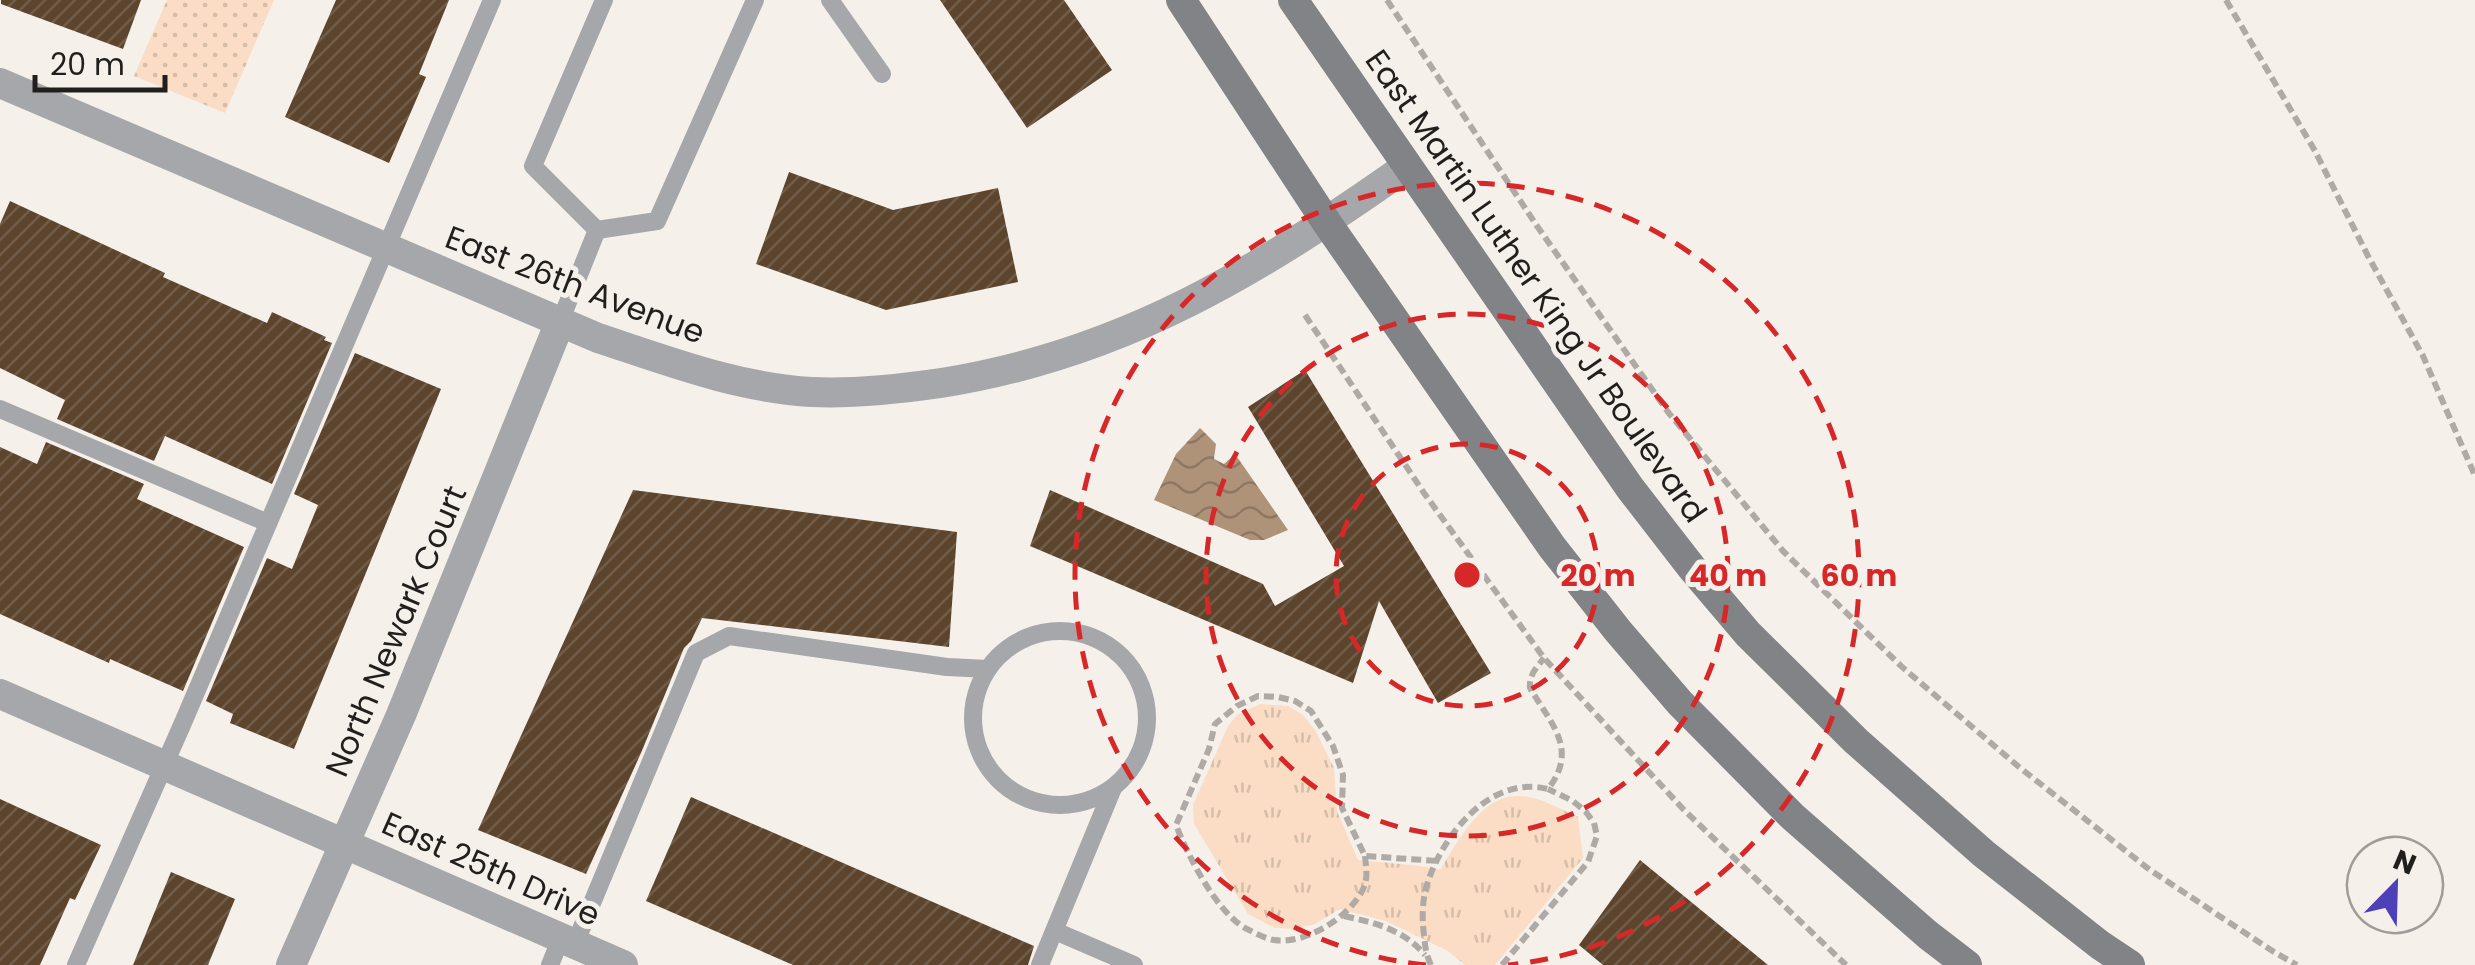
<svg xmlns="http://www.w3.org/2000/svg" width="2475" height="965" font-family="Poppins,sans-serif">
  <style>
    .grass { fill: url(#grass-dots) }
    .park { fill: url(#park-tufts) }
    .water { fill: url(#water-waves) }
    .building { fill: url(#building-hatch) }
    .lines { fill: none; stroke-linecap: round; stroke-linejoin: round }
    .path { stroke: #afaaa6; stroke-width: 6; stroke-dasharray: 10 5; stroke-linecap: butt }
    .service { stroke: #a6a7aa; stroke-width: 18 }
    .minor { stroke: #a6a7aa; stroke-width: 30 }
    .tertiary { stroke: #a6a7aa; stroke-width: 30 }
    .secondary { stroke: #828387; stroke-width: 30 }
    .ring { fill: none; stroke: #d62828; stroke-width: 5; stroke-dasharray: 18 12 }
    .labels { text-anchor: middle; stroke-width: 10; stroke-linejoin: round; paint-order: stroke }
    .street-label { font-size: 32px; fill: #211f1d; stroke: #f6f0eb }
    .centre { fill: #d62828; stroke: #f6f0eb; stroke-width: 5 }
    .ring-label { font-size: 30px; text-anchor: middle; font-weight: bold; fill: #d62828; stroke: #f6f0eb; stroke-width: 10; stroke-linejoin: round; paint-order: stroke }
  </style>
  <defs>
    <pattern id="grass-dots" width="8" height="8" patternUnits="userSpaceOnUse" patternTransform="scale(2.5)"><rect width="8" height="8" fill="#faddc4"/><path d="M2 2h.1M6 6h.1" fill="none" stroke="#d6bda8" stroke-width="1.8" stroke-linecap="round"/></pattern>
    <pattern id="park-tufts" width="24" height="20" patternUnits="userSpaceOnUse" patternTransform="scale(2.5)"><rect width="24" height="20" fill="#faddc4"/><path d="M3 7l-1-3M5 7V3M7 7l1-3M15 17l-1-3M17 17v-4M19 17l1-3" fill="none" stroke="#d6bda8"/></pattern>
    <pattern id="water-waves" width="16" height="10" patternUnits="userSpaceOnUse" patternTransform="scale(2.5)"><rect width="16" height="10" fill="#af9379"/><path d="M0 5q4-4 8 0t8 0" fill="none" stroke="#8e7763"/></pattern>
    <pattern id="building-hatch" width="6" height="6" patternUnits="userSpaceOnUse" patternTransform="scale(2.5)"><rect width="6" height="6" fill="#5d452d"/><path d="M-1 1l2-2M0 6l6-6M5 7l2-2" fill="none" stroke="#705d49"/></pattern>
  </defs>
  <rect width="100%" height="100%" fill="#f6f0eb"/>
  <path class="grass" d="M 167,0 L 274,0 L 225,113 L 134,76 Z"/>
  <path class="park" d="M 1260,704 L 1288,706 L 1303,715 L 1315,730 L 1334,768 L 1337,811 L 1358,860 L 1421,866 L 1440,870 C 1457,843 1481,795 1518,796 C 1538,796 1560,809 1578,817 L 1583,858 L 1495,965 L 1465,965 L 1448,951 L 1386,921 L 1340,909 L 1315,924 L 1295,929 L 1275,928 L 1248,914 L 1194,824 L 1193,805 L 1228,726 L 1237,715 Z"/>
  <path class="water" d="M 1200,428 L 1216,444 L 1214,459 L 1224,464 L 1235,454 L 1288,530 L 1264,540 L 1250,540 L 1154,500 L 1176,454 Z"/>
  <g class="building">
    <path d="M 1,0 L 141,0 L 123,49 L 1,4 Z"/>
    <path d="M 336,0 L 449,0 L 419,74 L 426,77 L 389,163 L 285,117 Z"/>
    <path d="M 940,0 L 1064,0 L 1112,70 L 1027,128 Z"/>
    <path d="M 789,172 L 893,210 L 998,188 L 1018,282 L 886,310 L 756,264 Z"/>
    <path d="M 10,201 L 165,273 L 163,277 L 267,323 L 272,312 L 326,337 L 324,340 L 332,343 L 272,484 L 165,436 L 154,461 L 57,419 L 65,400 L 0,368 L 0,224 Z"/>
    <path d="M 355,353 L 441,389 L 294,749 L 230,723 L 233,714 L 206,701 L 267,558 L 292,569 L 318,505 L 294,494 Z"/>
    <path d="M 1305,370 L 1491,673 L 1438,703 L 1379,601 L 1353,683 L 1030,546 L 1050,490 L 1263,584 L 1275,606 L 1344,566 L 1248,407 Z"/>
    <path d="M 46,442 L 144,484 L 137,499 L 244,547 L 183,691 L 110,659 L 109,663 L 0,614 L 0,447 L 37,464 Z"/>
    <path d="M 633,490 L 957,532 L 949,647 L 702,618 L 691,641 L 684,648 L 641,753 L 586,874 L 478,830 Z"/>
    <path d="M 691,797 L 1034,946 L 1028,965 L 793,965 L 646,901 Z"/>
    <path d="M 0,799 L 101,845 L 75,900 L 70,898 L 40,965 L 0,965 Z"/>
    <path d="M 1640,860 L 1768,965 L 1603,965 L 1579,945 Z"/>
    <path d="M 171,872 L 235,899 L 208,965 L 133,965 Z"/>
  </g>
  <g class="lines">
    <g class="path">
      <path d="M 1387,0 L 1537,226 L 1668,412 L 1783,551 L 1901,666 L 2019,767 L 2150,870 L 2274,952 L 2297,965"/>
      <path d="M 2226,0 L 2315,151 L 2368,256 L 2423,356 L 2475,476"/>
      <path d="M 1305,315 L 1424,493 L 1544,658 L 1684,810 L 1846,965"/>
      <path d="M 1365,856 C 1366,867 1368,877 1364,887 C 1352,916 1306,945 1274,940 C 1266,939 1253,932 1245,928 C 1216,911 1188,856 1176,825 L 1209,749 L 1215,724 L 1237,706 L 1258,696 L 1278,697 L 1295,701 L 1311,711 L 1333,746 L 1343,775 L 1342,808 L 1365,856 L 1438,861"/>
      <path d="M 1344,916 C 1375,923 1403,929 1425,955"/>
      <path d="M 1431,965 C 1426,955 1425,946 1424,935 C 1422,919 1422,904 1426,888 C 1440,838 1489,774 1548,789 C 1579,749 1551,724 1530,688 C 1529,675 1536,668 1544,658"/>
      <path d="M 1502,965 L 1588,862 L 1597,836 L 1594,823 L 1586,812 L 1573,801 L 1548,789"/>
    </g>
    <g class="service">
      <path d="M 830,0 L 882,74"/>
      <path d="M 597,230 L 657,221 L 755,0"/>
      <path d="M 597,230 L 533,166 L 604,0"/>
      <path d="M 560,322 L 597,230"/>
      <path d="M 0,409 L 268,523"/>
      <circle cx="1060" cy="718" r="87"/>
      <path d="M 1055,931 L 1134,965"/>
      <path d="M 575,944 L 696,653 L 729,636 L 947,667 L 988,669"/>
      <path d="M 76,965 L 182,725 L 492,0"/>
      <path d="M 550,965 L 561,938"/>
      <path d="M 1040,965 L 1113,788"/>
    </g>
    <g class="minor">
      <path d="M 0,694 L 623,965"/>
      <path d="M 291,965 L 401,715 L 560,322"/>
    </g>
    <path class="tertiary" d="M 0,83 L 598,338 C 668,361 738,388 812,392 C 855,394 899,389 941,383 C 1124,354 1258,271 1406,167"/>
    <g class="secondary">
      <path d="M 1181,0 L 1327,223 L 1552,547 L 1618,631 L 1680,703 L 1793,817 L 1928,935 L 1967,965"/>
      <path d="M 1293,0 L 1630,488 L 1692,568 L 1748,634 L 1856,741 L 1984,854 L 2100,945 L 2130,965"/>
    </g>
  </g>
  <g class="ring">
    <circle cx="1467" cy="575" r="131"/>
    <circle cx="1467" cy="575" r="261"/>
    <path d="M1426 965A392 392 0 1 1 1508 965"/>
  </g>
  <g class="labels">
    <g class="street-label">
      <text transform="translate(575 285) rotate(21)" y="11">East 26th Avenue</text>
      <text transform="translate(1536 286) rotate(55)" y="11">East Martin Luther King Jr Boulevard</text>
      <text transform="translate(396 631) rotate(-67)" y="11">North Newark Court</text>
      <text transform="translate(491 869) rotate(24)" y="11">East 25th Drive</text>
    </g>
  </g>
  <circle cx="1467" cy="575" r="15" class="centre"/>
  <g class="ring-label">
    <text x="1598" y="586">20 m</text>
    <text x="1728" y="586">40 m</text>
    <text x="1859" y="586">60 m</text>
  </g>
  <g transform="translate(2395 885) rotate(23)"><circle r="48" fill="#f6f0eb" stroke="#a19c99" stroke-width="2.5"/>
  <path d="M0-8L18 38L0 25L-18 38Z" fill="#4d41b8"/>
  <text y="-15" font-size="28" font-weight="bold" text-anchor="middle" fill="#211f1d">N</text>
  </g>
  <path d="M35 75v15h130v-15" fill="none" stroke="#211f1d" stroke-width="5"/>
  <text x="50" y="75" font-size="30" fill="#211f1d" stroke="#f6f0eb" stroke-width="8" paint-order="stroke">20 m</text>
</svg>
